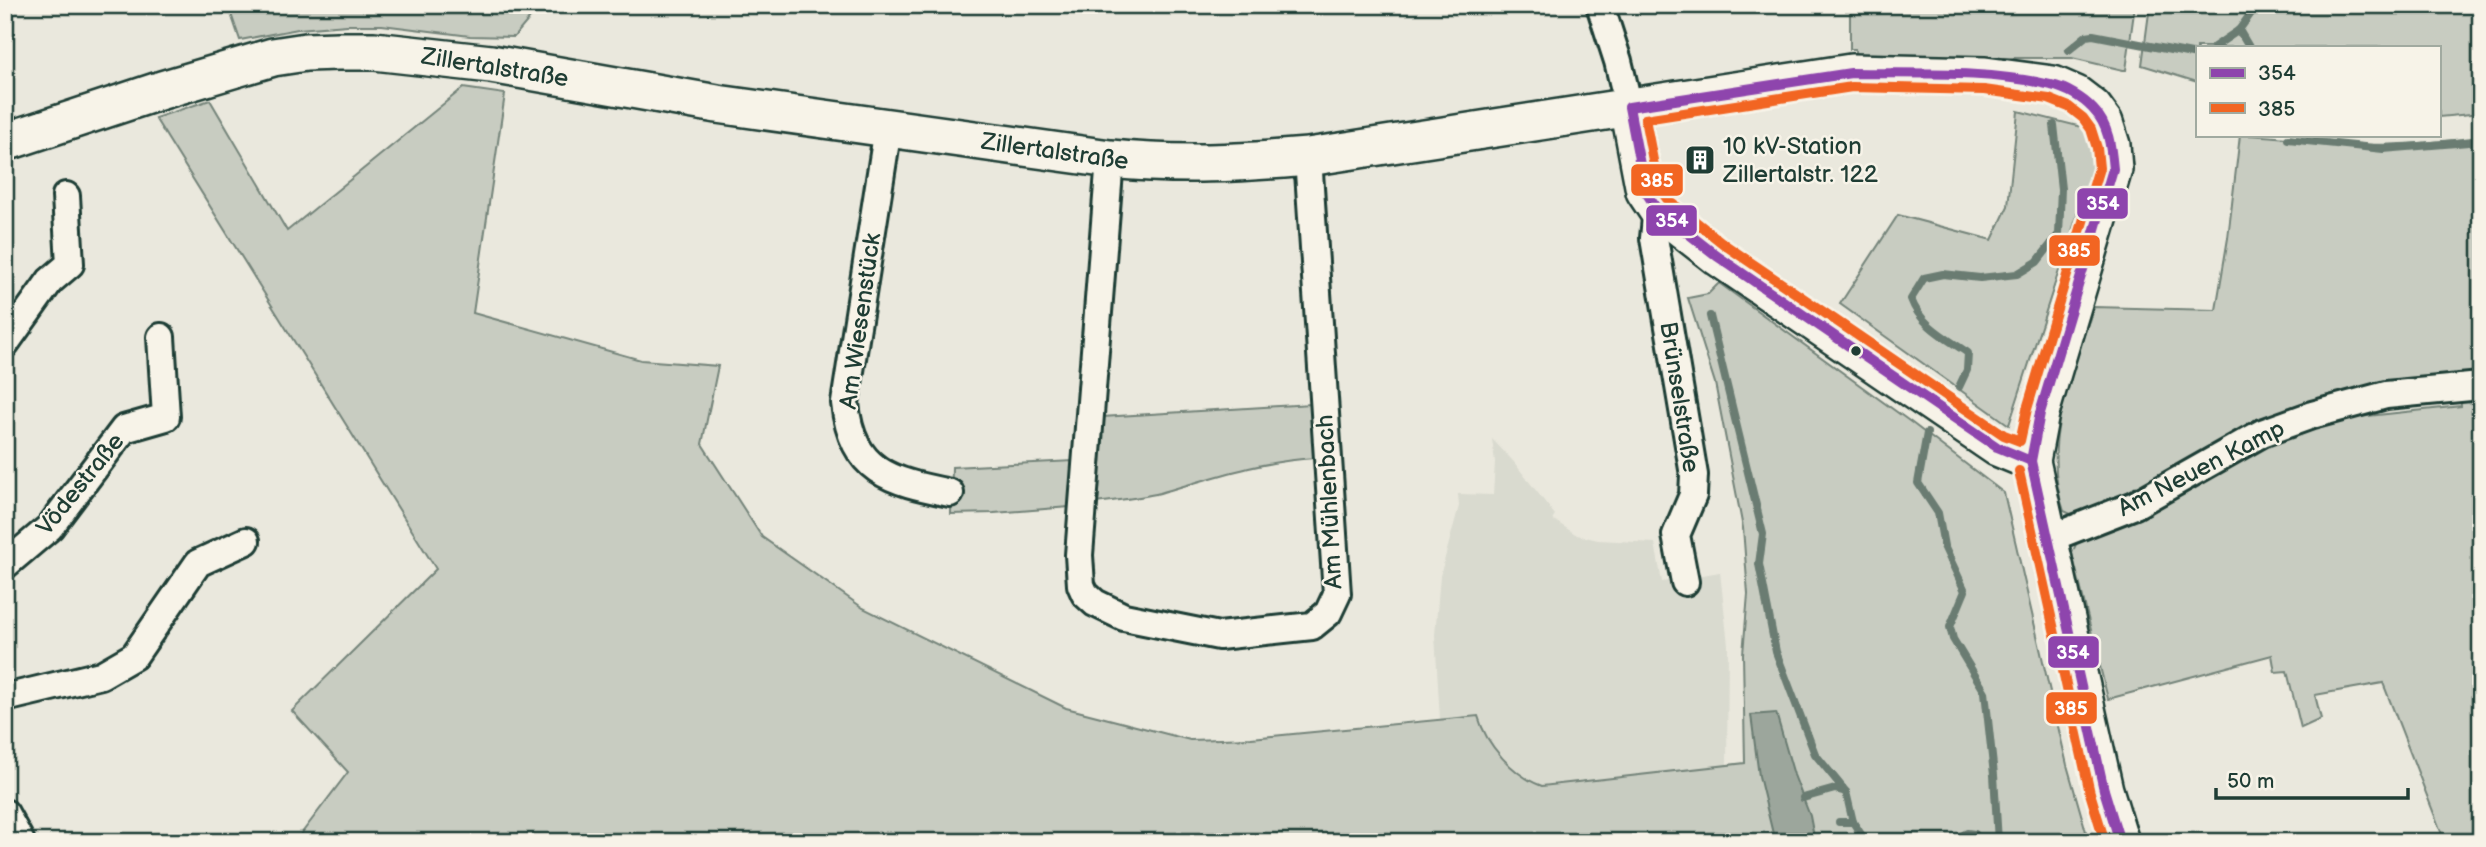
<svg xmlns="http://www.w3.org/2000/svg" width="2486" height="847" font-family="'Balsamiq Sans',sans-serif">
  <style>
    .built { fill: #d9dacf }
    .green { fill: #c8ccc1; stroke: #74847a; stroke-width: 2 }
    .water { fill: #9ca69c; stroke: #6a7c72; stroke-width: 2 }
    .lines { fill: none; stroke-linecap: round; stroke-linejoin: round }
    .stream { stroke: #6a7c72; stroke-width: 8 }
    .street-casing { stroke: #1f3d34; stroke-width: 32 }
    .secondary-casing { stroke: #1f3d34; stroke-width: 42 }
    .street { stroke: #f7f3e8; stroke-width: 26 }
    .secondary { stroke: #f7f3e8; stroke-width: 37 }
    .bus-1-casing { stroke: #f7f3e8; stroke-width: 16 }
    .bus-2-casing { stroke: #f7f3e8; stroke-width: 16 }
    .bus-1 { stroke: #8e44ad; stroke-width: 10 }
    .bus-2 { stroke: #f26522; stroke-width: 10 }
    .bus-dot { fill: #1f3d34; stroke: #f7f3e8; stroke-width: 2.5 }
    .labels { text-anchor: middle; stroke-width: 5; stroke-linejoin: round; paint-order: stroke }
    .street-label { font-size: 24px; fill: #1f3d34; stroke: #f7f3e8 }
    .poi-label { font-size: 24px; fill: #1f3d34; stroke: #f7f3e8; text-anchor: start }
    .line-badge { stroke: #f7f3e8; stroke-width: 2.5 }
    .badge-label { font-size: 19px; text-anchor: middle; font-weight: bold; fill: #fff }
  </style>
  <rect width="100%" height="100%" fill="#eae8dd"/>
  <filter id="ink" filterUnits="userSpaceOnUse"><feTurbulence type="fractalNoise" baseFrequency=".0143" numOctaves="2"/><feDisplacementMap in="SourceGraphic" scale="14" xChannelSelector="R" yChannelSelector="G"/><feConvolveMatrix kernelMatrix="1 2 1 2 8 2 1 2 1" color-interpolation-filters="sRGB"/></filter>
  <g filter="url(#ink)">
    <path class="built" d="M 1492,439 L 1513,461 L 1555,515 L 1552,519 L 1577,535 L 1598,540 L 1655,543 L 1662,582 L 1720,572 L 1728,645 L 1727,765 L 1542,786 L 1522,777 L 1494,747 L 1481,729 L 1440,719 L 1435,635 L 1440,576 L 1459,506 L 1458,494 L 1493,495 L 1495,462 Z"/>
    <g class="green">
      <path d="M 228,5 L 541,5 L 514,37 L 470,36 L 382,25 L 347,25 L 298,29 L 240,40 Z"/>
      <path d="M 1850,5 L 2135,5 L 2126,70 L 2123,70 L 2072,58 L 1855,58 L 1855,49 L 1850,49 Z"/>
      <path d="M 2150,5 L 2481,5 L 2481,113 L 2439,117 L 2439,47 L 2197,47 L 2197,82 L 2142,65 Z"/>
      <path d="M 463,88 L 505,94 L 473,313 L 641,360 L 718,366 L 702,444 L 762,537 L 863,608 L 1066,708 L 1190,740 L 1251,738 L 1478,716 C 1486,745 1514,776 1542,786 L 1745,763 L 1743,654 L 1748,594 L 1743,528 L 1715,383 L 1688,298 L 1708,294 L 1719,283 L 1912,423 L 2004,493 L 2067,765 L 2089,842 L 295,842 L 348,772 L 292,711 L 436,569 L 155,118 L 210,100 L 287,231 Z"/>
      <path d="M 2018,111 L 2086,128 L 2095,160 L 2009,425 L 1840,304 L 1898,215 L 1992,240 L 2008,206 Z"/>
      <path d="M 2240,135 C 2276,135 2311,142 2347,144 C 2388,147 2439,142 2481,137 L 2481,842 L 2445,842 L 2383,683 L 2315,695 L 2321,719 L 2301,728 L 2287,671 L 2275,672 L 2272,655 L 2108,699 L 2072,553 L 2078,540 L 2146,514 L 2251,445 L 2349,418 L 2461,406 L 2459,377 L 2384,385 L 2132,495 L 2075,516 L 2064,511 C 2040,445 2072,370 2094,307 L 2216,310 L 2228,238 Z"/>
      <path d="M 1311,404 L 1315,458 C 1261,461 1212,478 1160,493 C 1140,498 1117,500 1096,503 L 1102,417 Z"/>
      <path d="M 1073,461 L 1069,507 L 994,513 L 951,514 L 952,467 Z"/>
    </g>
    <path class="water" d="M 1776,713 L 1794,775 L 1810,816 L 1815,842 L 1775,842 L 1759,776 L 1751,715 Z"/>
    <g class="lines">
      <g class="stream">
        <path d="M 2239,30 L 2249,47"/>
        <path d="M 2214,47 L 2239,30 L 2257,5"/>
        <path d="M 2069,50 L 2086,36 L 2093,35 L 2197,55"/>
        <path d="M 2288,139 L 2383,149 L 2481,141"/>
        <path d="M 1710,316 L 1763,534 L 1759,564 L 1776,652 L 1815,754 L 1846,792 L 1853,822 L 1866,842"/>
        <path d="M 1959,387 L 1967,370 L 1968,353 C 1946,338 1920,325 1911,299 L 1924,278 L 1943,274 L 1980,278 L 2017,274 L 2037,262 L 2059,234 L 2061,189 L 2054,125"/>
        <path d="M 1927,433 L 1918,483 L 1938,513 L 1944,546 L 1965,591 L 1950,627 L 1953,639 L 1985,692 L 1994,775 L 1998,842"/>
        <path d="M 1803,798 L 1835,789 L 1846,792"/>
        <path d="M 1839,822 L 1853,822"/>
        <path d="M 1950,842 L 1967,833 L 1975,834 L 1981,842"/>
      </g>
      <g class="street-casing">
        <g id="street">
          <path d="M 1600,5 L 1618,61 L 1629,107"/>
          <path d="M 888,128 L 845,403 C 852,472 890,481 950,493"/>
          <path d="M 1110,159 L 1079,555 L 1081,585 L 1085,594 L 1095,603 L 1124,617 L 1219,636 L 1312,626 L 1328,613 L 1337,594 L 1308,157"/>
          <path d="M 1657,209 L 1654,238 L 1694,475 L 1693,495 L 1676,535 L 1685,582"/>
          <path d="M 5,344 L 50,281 L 70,264 L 66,196"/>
          <path d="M 2048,539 L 2135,505 L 2262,433 L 2312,415 L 2386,395 L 2481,386"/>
          <path d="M 5,565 L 50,527 L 124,429 L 166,417 L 161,337"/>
          <path d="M 5,698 L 101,675 L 134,656 L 198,563 L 246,541"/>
          <path d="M 5,813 L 21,842"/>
        </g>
      </g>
      <g class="secondary-casing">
        <g id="secondary">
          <path d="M 1629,107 L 1645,191 L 1657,209 L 1717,256 L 1997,447 L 2031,461"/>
          <path d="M 5,142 L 162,90 L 273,57 L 306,52 L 338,51 L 374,51 L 491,64 L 717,104 L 1110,159 C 1180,166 1238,163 1308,157 L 1851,73 L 1985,76 L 2053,85 L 2076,95 L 2093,108 L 2104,123 L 2111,145 L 2113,169 L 2040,413 L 2031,461 L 2104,790 L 2120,842"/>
        </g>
      </g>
      <use href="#street" class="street"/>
      <use href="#secondary" class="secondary"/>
      <g class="bus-1-casing">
        <g id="bus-1">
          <path d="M 1851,73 C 1917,74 1987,70 2051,85 C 2066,88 2083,98 2093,109 C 2109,125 2111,147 2113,169 L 2040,413 L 2031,461 L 1997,447 L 1717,256 L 1657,209 L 1645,191 L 1629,107 Z"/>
          <path d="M 2031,461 L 2104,790 L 2120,842"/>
        </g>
      </g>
      <g class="bus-2-casing">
        <g id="bus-2">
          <path d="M 1852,87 L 1984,90 L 2049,99 L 2069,107 L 2083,118 L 2091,129 L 2097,148 L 2099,168 L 2027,409 L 2020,441 L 2004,435 L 1725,245 L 1667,199 L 1658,186 L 1645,119 Z"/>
          <path d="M 2019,471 L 2090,793 L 2105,842"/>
        </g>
      </g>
      <use href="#bus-1" class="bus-1"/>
      <use href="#bus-2" class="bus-2"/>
    </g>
  </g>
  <defs>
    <g id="building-square" transform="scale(1.575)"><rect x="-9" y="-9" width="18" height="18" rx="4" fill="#1f3d34" stroke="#f7f3e8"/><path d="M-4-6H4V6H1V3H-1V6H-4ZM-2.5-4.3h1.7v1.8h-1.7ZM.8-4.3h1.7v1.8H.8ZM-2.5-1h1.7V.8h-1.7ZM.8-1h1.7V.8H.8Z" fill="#fff"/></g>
  </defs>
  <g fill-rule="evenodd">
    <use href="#building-square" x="1700" y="160"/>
  </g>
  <circle class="bus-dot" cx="1856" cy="351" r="6"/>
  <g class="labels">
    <g class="street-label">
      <text transform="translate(495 67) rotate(9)" y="8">Zillertalstraße</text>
      <text transform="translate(1055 151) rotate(8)" y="8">Zillertalstraße</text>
      <text transform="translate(860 321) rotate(-82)" y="8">Am Wiesenstück</text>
      <text transform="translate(1680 397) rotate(81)" y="8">Brünselstraße</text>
      <text transform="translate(2201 468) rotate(-27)" y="8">Am Neuen Kamp</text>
      <text transform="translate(80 484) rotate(-51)" y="8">Vödestraße</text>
      <text transform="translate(1329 502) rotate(-93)" y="8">Am Mühlenbach</text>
    </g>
    <g class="poi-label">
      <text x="1723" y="154">10 kV-Station<tspan x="1723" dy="28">Zillertalstr. 122</tspan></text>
    </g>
  </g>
  <g class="line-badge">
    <rect x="1630" y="163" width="54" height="34" rx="7" fill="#f26522"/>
    <rect x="2076" y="187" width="53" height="33" rx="7" fill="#8e44ad"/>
    <rect x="1645" y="204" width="53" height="33" rx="7" fill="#8e44ad"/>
    <rect x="2048" y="234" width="53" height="33" rx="7" fill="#f26522"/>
    <rect x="2047" y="635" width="53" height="34" rx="7" fill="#8e44ad"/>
    <rect x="2045" y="691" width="53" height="34" rx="7" fill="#f26522"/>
  </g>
  <g class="badge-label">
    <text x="1657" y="187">385</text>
    <text x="2103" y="210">354</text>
    <text x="1672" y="227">354</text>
    <text x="2074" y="257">385</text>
    <text x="2073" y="659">354</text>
    <text x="2071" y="715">385</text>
  </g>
  <rect width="2486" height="847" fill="none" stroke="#f7f3e8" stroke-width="28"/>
  <rect x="14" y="14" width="2458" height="819" fill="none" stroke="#1f3d34" stroke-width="2.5" filter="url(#ink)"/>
  <rect x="2196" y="46" width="245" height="91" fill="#f7f3e8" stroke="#a1aaa0" stroke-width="2"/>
  <rect x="2210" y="68" width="35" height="10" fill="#8e44ad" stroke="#a1aaa0" stroke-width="2"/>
  <text x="2258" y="80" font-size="21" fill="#1f3d34">354</text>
  <rect x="2210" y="103" width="35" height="10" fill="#f26522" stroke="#a1aaa0" stroke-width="2"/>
  <text x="2258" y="116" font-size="21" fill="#1f3d34">385</text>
  <path d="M2216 788v10h192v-10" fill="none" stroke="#1f3d34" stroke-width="3.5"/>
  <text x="2227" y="788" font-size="21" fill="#1f3d34" stroke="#f7f3e8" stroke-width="5" paint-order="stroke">50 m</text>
</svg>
